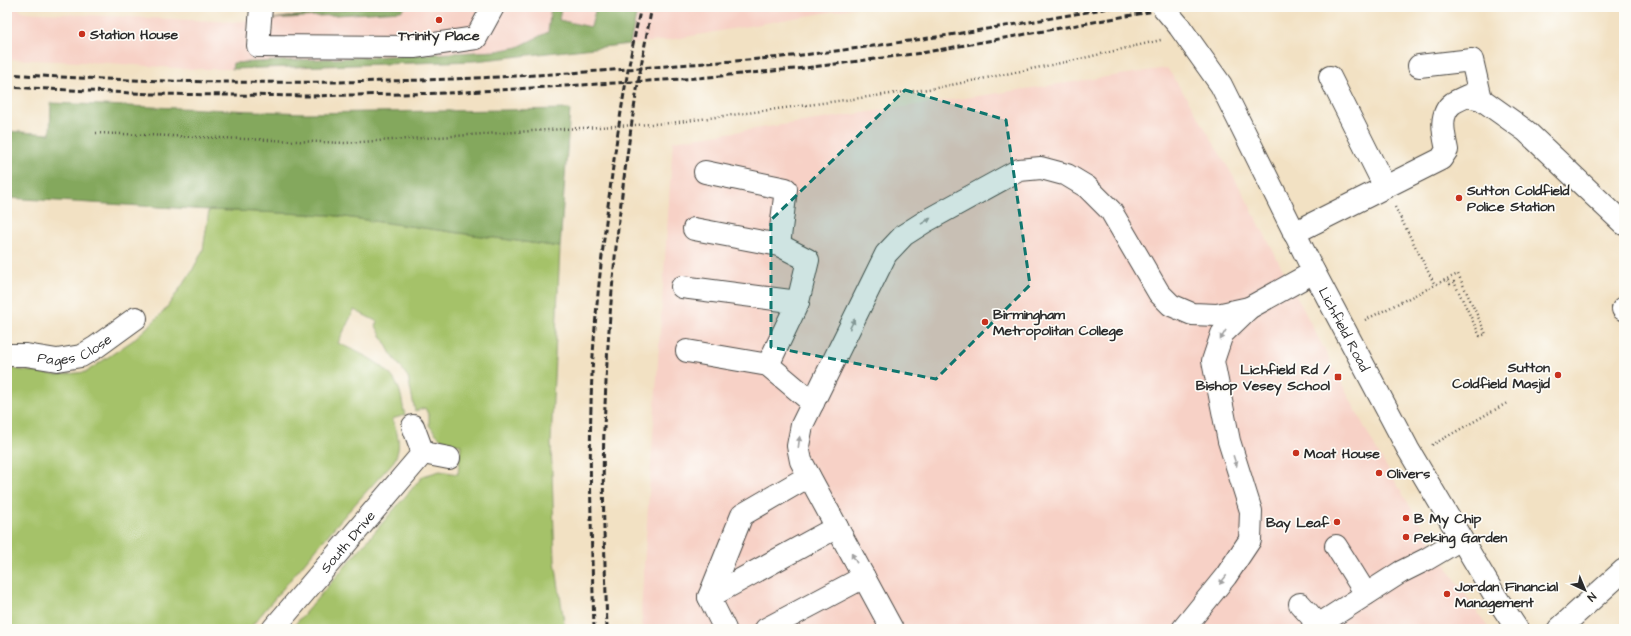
<svg xmlns="http://www.w3.org/2000/svg" width="1631" height="636" font-family="'Architects Daughter',sans-serif">
  <style>
    .built { fill: #f7d1c6 }
    .green { fill: #a5c269; stroke: #68764a }
    .forest { fill: #84a85d; stroke: #586a44 }
    .lines { fill: none; stroke-linecap: round; stroke-linejoin: round }
    .minor-casing { stroke: #494642; stroke-width: 24 }
    .major-casing { stroke: #494642; stroke-width: 24 }
    .path { stroke: #494642; stroke-width: 2.5; stroke-dasharray: 1 3; stroke-linecap: butt }
    .minor { stroke: #fff; stroke-width: 22 }
    .major { stroke: #fff; stroke-width: 22 }
    .rail { stroke: #2b2b2b; stroke-width: 3; stroke-dasharray: 6 3; stroke-linecap: butt }
    .major-bridge-casing { stroke: #494642; stroke-width: 24; stroke-linecap: butt }
    .path-bridge { stroke: #494642; stroke-width: 2.5; stroke-dasharray: 1 3; stroke-linecap: butt }
    .major-bridge { stroke: #fff; stroke-width: 22 }
    .oneway { fill: #a0a0a0 }
    .marked { fill: #0f766e; fill-opacity: 0.2; stroke: #0f766e; stroke-width: 3; stroke-dasharray: 8 5; stroke-linejoin: round }
    .poi-dot { fill: #c8321e; stroke: #fdfcf7; stroke-width: 1.5 }
    .labels { text-anchor: middle; stroke-width: 3.5; stroke-linejoin: round; paint-order: stroke }
    .poi-label { font-size: 14px; font-weight: bold; fill: #2b2b2b; stroke: #fdfcf7; text-anchor: start }
    .street-label { font-size: 14px; fill: #2b2b2b; stroke: #fdfcf7 }
  </style>
  <rect width="100%" height="100%" fill="#fdfcf7"/>
  <filter id="ink" filterUnits="userSpaceOnUse"><feTurbulence type="fractalNoise" baseFrequency=".025" numOctaves="2"/><feDisplacementMap in="SourceGraphic" scale="8" xChannelSelector="R" yChannelSelector="G"/><feConvolveMatrix kernelMatrix="1 2 1 2 8 2 1 2 1" color-interpolation-filters="sRGB"/></filter>
  <filter id="wash" filterUnits="userSpaceOnUse"><feTurbulence type="fractalNoise" baseFrequency=".012" numOctaves="4" result="noise"/><feDisplacementMap in="SourceGraphic" scale="16" xChannelSelector="R" yChannelSelector="G"/><feGaussianBlur stdDeviation="0.9" result="paint"/><feColorMatrix in="noise" values="0 0 0 0 0 0 0 0 0 0 0 0 0 0 0 0 0 1.4 0 .05"/><feComposite in="paint" operator="in"/></filter>
  <g filter="url(#wash)">
    <rect width="100%" height="100%" fill="#f2e1c3"/>
    <g class="built">
      <path d="M 7,7 L 17,7 L 22,12 L 234,22 L 366,7 L 858,7 L 668,40 L 475,61 L 263,69 L 189,69 L 109,63 L 7,59 Z"/>
      <path d="M 1167,68 L 1190,103 L 1243,193 L 1377,451 L 1444,563 L 1489,629 L 643,629 L 641,610 L 673,141 Z"/>
    </g>
    <path class="green" d="M 209,210 L 330,215 L 560,247 L 551,443 L 555,561 L 565,629 L 291,629 L 423,476 L 440,471 L 458,474 L 461,445 C 444,443 439,439 429,425 L 429,416 L 425,408 L 415,411 L 408,377 L 391,354 L 376,326 L 378,322 L 354,310 L 338,343 C 357,352 388,364 397,385 C 402,393 402,405 405,415 L 392,419 C 398,434 402,446 394,461 L 338,523 L 249,629 L 7,629 L 7,368 L 57,375 L 86,372 L 132,341 L 151,324 L 165,310 L 192,271 L 203,250 Z"/>
    <g class="forest">
      <path d="M 366,7 L 406,7 L 401,11 L 272,19 Z"/>
      <path d="M 551,7 L 561,8 L 559,20 L 591,27 L 596,7 L 638,7 L 630,44 L 475,61 L 232,69 L 233,63 L 497,51 L 518,47 L 548,32 Z"/>
      <path d="M 51,103 L 306,113 L 570,109 L 560,247 L 330,215 L 209,210 L 7,198 L 7,131 L 50,134 Z"/>
    </g>
  </g>
  <g filter="url(#ink)">
    <g class="lines">
      <g class="minor-casing">
        <g id="minor">
          <path d="M 261,7 L 258,46 L 414,47 L 476,38 L 493,7"/>
          <path d="M 1419,66 L 1472,60 L 1481,99"/>
          <path d="M 1330,77 L 1385,187"/>
          <path d="M 705,172 L 786,189 L 779,245"/>
          <path d="M 694,229 L 779,245 L 808,260 L 798,302"/>
          <path d="M 1294,233 L 1441,159 L 1447,150 C 1444,135 1438,114 1453,103 C 1458,100 1463,98 1467,96 L 1481,99 L 1526,131 L 1624,224"/>
          <path d="M 682,287 L 798,302 L 768,365"/>
          <path d="M 1623,309 L 1624,308"/>
          <path d="M 687,351 L 768,365 L 813,403"/>
          <path id="s1" d="M 7,355 L 26,355 L 57,360 L 81,356 L 96,347 L 136,318"/>
          <path d="M 413,426 L 423,453 L 449,458"/>
          <path d="M 1336,546 L 1366,594"/>
          <path d="M 709,597 L 742,515 L 809,476"/>
          <path d="M 1300,604 L 1319,625"/>
          <path id="s2" d="M 273,629 L 423,453"/>
          <path d="M 725,629 L 709,597 L 837,527"/>
          <path d="M 766,629 L 864,577"/>
          <path d="M 892,629 L 801,461 L 798,446 L 802,425 L 886,254 L 904,235 L 926,221 L 1019,170 L 1041,168 L 1067,175 L 1087,187 L 1111,211 L 1159,293 L 1171,305 L 1192,314 L 1217,315 L 1249,308"/>
          <path d="M 1183,629 L 1226,576 L 1250,540 L 1251,511 L 1229,441 L 1213,361 L 1222,334 L 1249,308 L 1314,272"/>
          <path d="M 1312,629 L 1401,572 L 1427,559 L 1461,539"/>
          <path d="M 1559,629 L 1624,570"/>
        </g>
      </g>
      <g class="major-casing">
        <g id="major">
          <path id="s3" d="M 1179,26 L 1221,85 L 1314,272 L 1408,449 L 1494,594 L 1517,629"/>
        </g>
      </g>
      <g class="path">
        <path d="M 671,123 L 936,88 L 1071,61 L 1161,40"/>
        <path d="M 96,133 L 345,143 L 563,129"/>
        <path d="M 1395,207 L 1435,285"/>
        <path d="M 1365,320 L 1447,279 L 1458,274 L 1486,334 L 1480,336 L 1454,282 L 1450,284 L 1447,279"/>
        <path d="M 1432,445 L 1507,403"/>
      </g>
      <use href="#minor" class="minor"/>
      <use href="#major" class="major"/>
      <g class="rail">
        <path d="M 7,74 C 231,88 454,84 677,65 C 722,62 767,59 811,54 C 913,42 1014,25 1115,7"/>
        <path d="M 7,87 L 153,94 L 307,96 L 448,93 L 698,78 L 805,68 L 921,53 L 1177,7"/>
        <path d="M 594,629 C 592,555 589,480 591,406 C 592,347 598,289 605,230 C 614,155 624,81 641,7"/>
        <path d="M 607,629 C 605,555 601,480 605,406 C 610,271 626,139 652,7"/>
      </g>
      <g class="major-bridge-casing">
        <path id="major-bridge" d="M 1163,7 L 1179,26"/>
      </g>
      <path class="path-bridge" d="M 563,129 L 671,123"/>
      <use href="#major-bridge" class="major-bridge"/>
    </g>
    <defs><path id="oneway-solid" d="M-6-.8H1V-3.2L6.5 0L1 3.2V.8H-6Z"/></defs>
    <g class="oneway">
      <use href="#oneway-solid" transform="translate(926 221) rotate(-31)"/>
      <use href="#oneway-solid" transform="translate(852 324) rotate(-64)"/>
      <use href="#oneway-solid" transform="translate(1223 335) rotate(120)"/>
      <use href="#oneway-solid" transform="translate(799 442) rotate(-83)"/>
      <use href="#oneway-solid" transform="translate(1235 461) rotate(72)"/>
      <use href="#oneway-solid" transform="translate(854 558) rotate(-119)"/>
      <use href="#oneway-solid" transform="translate(1223 580) rotate(128)"/>
    </g>
  </g>
  <path class="marked" d="M 905,90 L 1006,120 L 1030,285 L 936,379 L 771,347 L 771,220 Z"/>
  <g class="poi-dot">
    <circle cx="439" cy="20" r="4"/>
    <circle cx="82" cy="34" r="4"/>
    <circle cx="1459" cy="198" r="4"/>
    <circle cx="985" cy="322" r="4"/>
    <circle cx="1558" cy="375" r="4"/>
    <rect x="1334" y="373" width="8" height="8" rx="2"/>
    <circle cx="1296" cy="453" r="4"/>
    <circle cx="1379" cy="473" r="4"/>
    <circle cx="1406" cy="518" r="4"/>
    <circle cx="1337" cy="522" r="4"/>
    <circle cx="1406" cy="537" r="4"/>
    <circle cx="1447" cy="594" r="4"/>
  </g>
  <g class="labels">
    <g class="poi-label">
      <text x="90" y="39">Station House</text>
      <text x="439" y="40" text-anchor="middle">Trinity Place</text>
      <text x="1467" y="195">Sutton Coldfield<tspan x="1467" dy="16">Police Station</tspan></text>
      <text x="993" y="319">Birmingham<tspan x="993" dy="16">Metropolitan College</tspan></text>
      <text x="1550" y="372" text-anchor="end">Sutton<tspan x="1550" dy="16">Coldfield Masjid</tspan></text>
      <text x="1330" y="374" text-anchor="end">Lichfield Rd /<tspan x="1330" dy="16">Bishop Vesey School</tspan></text>
      <text x="1304" y="458">Moat House</text>
      <text x="1387" y="478">Olivers</text>
      <text x="1414" y="523">B My Chip</text>
      <text x="1329" y="527" text-anchor="end">Bay Leaf</text>
      <text x="1414" y="542">Peking Garden</text>
      <text x="1455" y="591">Jordan Financial<tspan x="1455" dy="16">Management</tspan></text>
    </g>
    <g class="street-label">
      <text dy="5" stroke="none"><textPath href="#s3" startOffset="346">Lichfield Road</textPath></text>
      <text dy="5" stroke="none"><textPath href="#s1" startOffset="70">Pages Close</textPath></text>
      <text dy="5" stroke="none"><textPath href="#s2" startOffset="115">South Drive</textPath></text>
    </g>
  </g>
  <rect width="1631" height="636" fill="none" stroke="#fdfcf7" stroke-width="24"/>
  <g transform="translate(1585 590) rotate(136)" stroke="#fdfcf7" stroke-width="3" paint-order="stroke">
  <path d="M0-3L7 15L0 10L-7 15Z" fill="#2b2b2b"/>
  <text y="-6" font-size="11" font-weight="bold" text-anchor="middle" fill="#2b2b2b">N</text>
  </g>
</svg>
